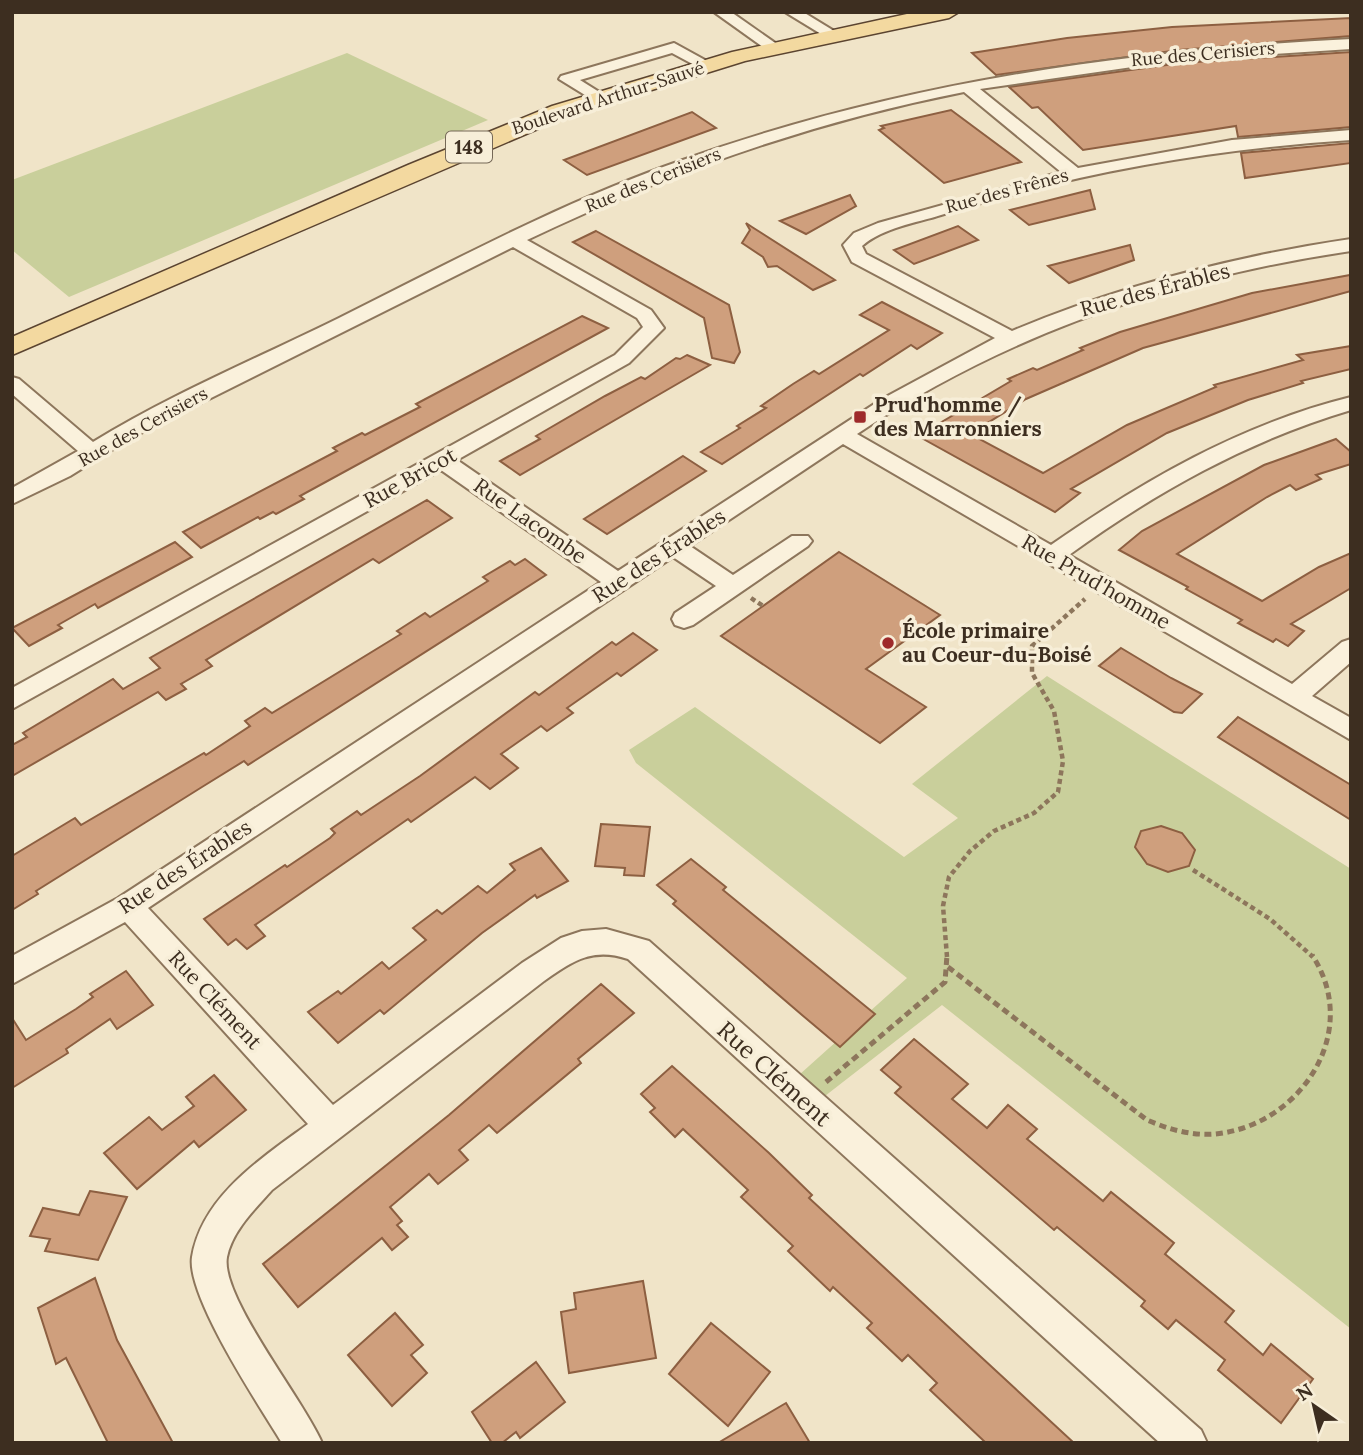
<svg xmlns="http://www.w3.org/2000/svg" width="1363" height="1455" font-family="Lora,serif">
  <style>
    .green { fill: #c9cf9b }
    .building { fill: #cf9f7d; stroke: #8d5f41; stroke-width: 2 }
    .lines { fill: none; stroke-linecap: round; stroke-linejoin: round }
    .minor-casing { stroke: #8d765c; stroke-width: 4 }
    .major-casing { stroke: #5b4430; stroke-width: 3 }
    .path-far1 { stroke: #8d765c; stroke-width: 4.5; stroke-dasharray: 5 3.5; stroke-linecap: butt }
    .path { stroke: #8d765c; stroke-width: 5; stroke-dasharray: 7 4.5; stroke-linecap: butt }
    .minor { fill: #faf1dc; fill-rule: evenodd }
    .major { fill: #f3d9a0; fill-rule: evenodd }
    .poi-dot { fill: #9e2a2b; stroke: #f7eed8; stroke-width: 2.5 }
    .labels { text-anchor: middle; stroke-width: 7; stroke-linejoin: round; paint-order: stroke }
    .far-street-label { font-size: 18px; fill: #3d2e20; stroke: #f7eed8 }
    .shield { fill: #f7eed8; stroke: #756857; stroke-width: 2 }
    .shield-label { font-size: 19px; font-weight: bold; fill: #3d2e20 }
    .street-label { font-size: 21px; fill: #3d2e20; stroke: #f7eed8 }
    .poi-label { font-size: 21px; font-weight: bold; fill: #3d2e20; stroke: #f7eed8; text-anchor: start }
    .near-street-label { font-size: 24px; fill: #3d2e20; stroke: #f7eed8 }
  </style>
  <rect width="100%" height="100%" fill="#f0e4c8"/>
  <g class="green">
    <path d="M 347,53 L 488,120 L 69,297 L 12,250 L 12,180 Z"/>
    <path d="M 1047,676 L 1351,869 L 1351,1329 L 942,1005 L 825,1096 L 799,1075 L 907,978 L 636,763 L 629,750 L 695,707 L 904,857 L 958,818 L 912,784 Z"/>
  </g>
  <g class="building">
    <path d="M 1351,18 L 1351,36 L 1179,50 L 996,75 L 972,53 L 1067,38 L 1172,27 Z"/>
    <path d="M 1351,52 L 1351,127 L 1238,137 L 1236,126 L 1083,150 L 1038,107 L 1032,108 L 1009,87 L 1181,63 Z"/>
    <path d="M 951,110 L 1021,162 L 944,183 L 879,130 L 884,128 L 881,126 Z"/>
    <path d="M 692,112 L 716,128 L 587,175 L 564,160 Z"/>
    <path d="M 1351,143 L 1351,163 L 1245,178 L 1241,153 Z"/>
    <path d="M 1090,190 L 1095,209 L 1029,225 L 1010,210 Z"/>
    <path d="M 850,195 L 856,206 L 806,234 L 780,221 Z"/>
    <path d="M 746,223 L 752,227 L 835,280 L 813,290 L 777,266 L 768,267 L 763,257 L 742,243 L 750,230 Z"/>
    <path d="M 958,226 L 978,240 L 914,264 L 894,250 Z"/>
    <path d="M 596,231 L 729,305 L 740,352 L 734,363 L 712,358 L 704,318 L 573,242 Z"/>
    <path d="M 1130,245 L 1134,260 L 1069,283 L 1048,266 Z"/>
    <path d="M 1350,275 L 1351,291 L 1143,348 L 1026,399 L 970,434 L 1043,473 L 1127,425 L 1216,387 L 1214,385 L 1303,360 L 1297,355 L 1351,346 L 1351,369 L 1301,381 L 1303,383 L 1248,400 L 1167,433 L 1071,489 L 1080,493 L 1055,512 L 918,436 L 1011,381 L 1008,379 L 1033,368 L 1037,370 L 1083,350 L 1080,348 L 1120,332 L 1252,293 Z"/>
    <path d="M 882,302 L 942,333 L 917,349 L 911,345 L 863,376 L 860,374 L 722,464 L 701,452 L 740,428 L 737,426 L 766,408 L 761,406 L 793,384 L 814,371 L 819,374 L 889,330 L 860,315 Z"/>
    <path d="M 582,316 L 608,328 L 300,496 L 304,499 L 276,514 L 273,512 L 260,519 L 258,517 L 201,548 L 183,532 L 337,451 L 333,448 L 362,433 L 365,435 L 420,407 L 416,404 Z"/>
    <path d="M 687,355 L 710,365 L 520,475 L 500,461 L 540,439 L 536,436 L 605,396 L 641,377 L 645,379 L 676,358 L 680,359 Z"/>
    <path d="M 1336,439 L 1351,452 L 1351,464 L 1316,475 L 1321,479 L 1296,490 L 1290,485 L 1267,497 L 1177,554 L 1262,601 L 1319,567 L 1351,553 L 1351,588 L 1291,624 L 1304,631 L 1288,646 L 1276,639 L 1273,642 L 1238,623 L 1242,620 L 1186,589 L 1188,587 L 1119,550 L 1142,531 L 1264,465 Z"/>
    <path d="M 683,456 L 706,471 L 607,534 L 584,519 Z"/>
    <path d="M 427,500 L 452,518 L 379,563 L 373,559 L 206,660 L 212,666 L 181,684 L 186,689 L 166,700 L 158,692 L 12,776 L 12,745 L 27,737 L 23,733 L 113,679 L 123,689 L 160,668 L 150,658 Z"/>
    <path d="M 175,542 L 192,557 L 98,608 L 95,604 L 58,625 L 62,628 L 29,646 L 12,628 Z"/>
    <path d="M 839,552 L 940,615 L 866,669 L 926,707 L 880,743 L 721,636 Z"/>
    <path d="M 525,559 L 546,575 L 248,765 L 244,761 L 202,787 L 36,891 L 38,894 L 12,910 L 12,856 L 75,818 L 81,825 L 204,753 L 206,755 L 250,726 L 245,721 L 265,708 L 272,713 L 401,634 L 397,631 L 425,613 L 430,617 L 488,581 L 483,577 L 510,561 L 515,565 Z"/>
    <path d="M 633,633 L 657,650 L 621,676 L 617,673 L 567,708 L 573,713 L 547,731 L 541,726 L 501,754 L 518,768 L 490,789 L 475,777 L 411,822 L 408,819 L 255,925 L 265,936 L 247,949 L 236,939 L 228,945 L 204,919 L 285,865 L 287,867 L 330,838 L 335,833 L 331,829 L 357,811 L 361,815 L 420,776 L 535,692 L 539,695 L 612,642 L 616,645 Z"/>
    <path d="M 1121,648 L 1171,678 L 1202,694 L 1182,713 L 1174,712 L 1099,666 Z"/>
    <path d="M 1238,717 L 1351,785 L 1351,820 L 1218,737 Z"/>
    <path d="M 601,824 L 650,827 L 644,876 L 624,875 L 625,868 L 595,866 Z"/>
    <path d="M 1161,826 L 1182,833 L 1195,850 L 1189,866 L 1168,872 L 1147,864 L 1135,847 L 1141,831 Z"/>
    <path d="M 541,848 L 568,881 L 537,898 L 535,895 L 482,933 L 384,1014 L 380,1010 L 338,1043 L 308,1012 L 338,991 L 341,994 L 382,962 L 389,969 L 426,940 L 413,928 L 437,910 L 442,914 L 478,886 L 487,893 L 515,870 L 510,864 Z"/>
    <path d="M 691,859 L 726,887 L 723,890 L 875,1014 L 840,1047 L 802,1015 L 673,904 L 676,901 L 657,885 Z"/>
    <path d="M 126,971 L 153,1005 L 117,1029 L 110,1019 L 66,1049 L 68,1053 L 12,1088 L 12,1018 L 26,1040 L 76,1009 L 93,997 L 90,994 Z"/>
    <path d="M 601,984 L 634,1013 L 578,1059 L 581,1063 L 497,1133 L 489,1125 L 459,1150 L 468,1160 L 438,1184 L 429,1174 L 390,1207 L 402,1221 L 397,1225 L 408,1237 L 392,1250 L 382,1238 L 298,1307 L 263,1264 L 449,1115 Z"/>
    <path d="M 914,1039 L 968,1084 L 952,1099 L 987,1128 L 1008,1105 L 1037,1129 L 1027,1139 L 1103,1201 L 1111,1192 L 1174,1243 L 1165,1254 L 1234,1311 L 1225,1322 L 1263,1355 L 1271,1344 L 1313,1379 L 1281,1423 L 1218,1370 L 1225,1360 L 1176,1320 L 1168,1329 L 1141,1306 L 1145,1301 L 1057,1227 L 1054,1230 L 895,1093 L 901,1087 L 881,1070 Z"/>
    <path d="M 672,1066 L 769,1153 L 812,1195 L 809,1198 L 1074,1443 L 986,1443 L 930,1390 L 937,1383 L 908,1355 L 902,1361 L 867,1328 L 872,1323 L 833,1287 L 830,1291 L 788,1251 L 793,1246 L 741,1197 L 748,1190 L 683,1129 L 675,1137 L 650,1112 L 655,1108 L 641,1094 Z"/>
    <path d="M 214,1075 L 246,1110 L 199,1147 L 194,1141 L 137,1189 L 104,1153 L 149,1117 L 162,1130 L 194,1106 L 186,1097 Z"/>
    <path d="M 90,1191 L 127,1197 L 98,1260 L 45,1251 L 50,1239 L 30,1236 L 43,1208 L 79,1215 Z"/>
    <path d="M 95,1278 L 117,1340 L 173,1443 L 108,1443 L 66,1358 L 56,1364 L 38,1308 Z"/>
    <path d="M 643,1281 L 656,1358 L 569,1373 L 561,1312 L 576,1309 L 574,1293 Z"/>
    <path d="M 395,1313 L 423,1345 L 411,1355 L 427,1373 L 392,1406 L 348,1355 Z"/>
    <path d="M 711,1323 L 770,1372 L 728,1426 L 669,1374 Z"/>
    <path d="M 536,1362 L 565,1402 L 520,1438 L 516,1432 L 502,1443 L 492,1443 L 472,1412 Z"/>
    <path d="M 786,1403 L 810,1443 L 718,1443 Z"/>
  </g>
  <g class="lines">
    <g class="minor-casing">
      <g id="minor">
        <path d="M 714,12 L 731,12 L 781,47 L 773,52 L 767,50 Z"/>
        <path d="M 785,12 L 803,12 L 839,34 L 831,39 L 826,37 Z"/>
        <path d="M 1351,39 L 1351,49 L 1181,60 L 980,89 L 1078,168 L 1232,140 L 1351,130 L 1351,140 C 1211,149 1075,173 941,215 C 916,223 882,228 862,246 L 866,254 L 1012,331 C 1119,286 1236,256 1351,239 L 1351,251 C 1174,277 1006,334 857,434 L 1051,545 C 1143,481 1241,424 1351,397 L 1351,410 C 1247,441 1156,492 1069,555 L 1292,684 L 1342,642 L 1351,639 L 1351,662 L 1312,696 L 1351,718 L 1351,740 L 843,444 L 690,546 L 733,575 L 792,536 L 808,536 L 812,541 L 808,546 L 693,625 L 684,628 L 675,625 L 672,619 L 675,613 L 716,586 L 673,557 L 148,908 L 333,1105 L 522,963 L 561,938 L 582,931 L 606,929 L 649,941 L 1201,1430 L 1207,1443 L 1160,1443 L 628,959 C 592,947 573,961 544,981 L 272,1190 C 255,1209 232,1231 227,1257 C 220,1297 304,1400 322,1443 L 282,1443 C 260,1407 186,1296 192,1257 C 202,1196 262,1158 308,1124 L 125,922 L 12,984 L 12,956 L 118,898 L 601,582 L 441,470 L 12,709 L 12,688 L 615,355 L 643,327 L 637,318 L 513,247 L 131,438 L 70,476 L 12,504 L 12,488 L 78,451 L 12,394 L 12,377 L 19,379 L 93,442 C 171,394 258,358 339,318 C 451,262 562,202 680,161 C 898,83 1121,51 1351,39 ZM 964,92 L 1061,172 L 878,223 L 854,233 L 843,245 L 852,262 L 995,338 L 882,399 L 618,571 L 457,460 L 629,363 L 664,328 L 651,310 L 527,240 C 667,173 812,122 964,92 Z"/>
        <path d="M 674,43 L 714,65 L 712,68 L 700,68 L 672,53 L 580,80 L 604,95 L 604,101 L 598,103 L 559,79 L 561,76 Z"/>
      </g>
    </g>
    <g class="major-casing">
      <path id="major" d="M 916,12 L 959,12 L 949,18 L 745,61 L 568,116 L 12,355 L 12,337 L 408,165 L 552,106 L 732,52 Z"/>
    </g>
    <g class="path-far1">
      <path d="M 751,598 L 763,606"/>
      <path d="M 1193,870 L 1270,919 L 1313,957"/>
      <path d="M 947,957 L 943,906 L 949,877 L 970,851 L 994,831 L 1034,813 L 1058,792 L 1063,761 L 1054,711 L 1032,673 L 1032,646 L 1085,599"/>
    </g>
    <g class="path">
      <path d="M 948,967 L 1147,1120 C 1168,1129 1191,1136 1215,1134 C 1300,1126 1363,1032 1312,955"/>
      <path d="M 826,1082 L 945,982 L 947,955"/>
    </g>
    <use href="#minor" class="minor"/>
    <use href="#major" class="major"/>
  </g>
  <g class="poi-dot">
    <rect x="853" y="410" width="14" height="14" rx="3.5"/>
    <circle cx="888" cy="643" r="7"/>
  </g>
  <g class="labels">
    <g class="far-street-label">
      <text transform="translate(1203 54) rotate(-5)" y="6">Rue des Cerisiers</text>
      <text transform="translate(608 98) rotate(-18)" y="6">Boulevard Arthur-Sauvé</text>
      <text transform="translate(653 180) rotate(-22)" y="6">Rue des Cerisiers</text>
      <text transform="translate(1007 191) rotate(-15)" y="6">Rue des Frênes</text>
      <text transform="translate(143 427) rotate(-29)" y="6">Rue des Cerisiers</text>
    </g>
    <rect class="shield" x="446" y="131.5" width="46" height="31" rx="5"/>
    <g class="shield-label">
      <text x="469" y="154">148</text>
    </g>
    <g class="street-label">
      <text transform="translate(1155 290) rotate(-15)" y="7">Rue des Érables</text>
      <text transform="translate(410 478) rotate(-29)" y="7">Rue Bricot</text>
      <text transform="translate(530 521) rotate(35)" y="7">Rue Lacombe</text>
      <text transform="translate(659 556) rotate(-33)" y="7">Rue des Érables</text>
      <text transform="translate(1096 582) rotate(30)" y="7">Rue Prud'homme</text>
      <text transform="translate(185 867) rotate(-33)" y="7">Rue des Érables</text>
      <text transform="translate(215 1000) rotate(47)" y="7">Rue Clément</text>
    </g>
    <g class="poi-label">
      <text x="874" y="412">Prud'homme /<tspan x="874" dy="24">des Marronniers</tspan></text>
      <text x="902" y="638">École primaire<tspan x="902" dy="24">au Coeur‑du‑Boisé</tspan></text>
    </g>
    <g class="near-street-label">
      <text transform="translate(774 1074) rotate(42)" y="8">Rue Clément</text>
    </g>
  </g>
  <rect width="1363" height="1455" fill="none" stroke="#3d2e20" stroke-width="28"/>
  <g transform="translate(1314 1406) rotate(326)" stroke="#f7eed8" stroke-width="5" paint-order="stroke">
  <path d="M0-5L12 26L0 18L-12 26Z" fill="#3d2e20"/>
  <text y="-10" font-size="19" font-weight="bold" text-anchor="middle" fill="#3d2e20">N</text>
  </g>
</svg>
